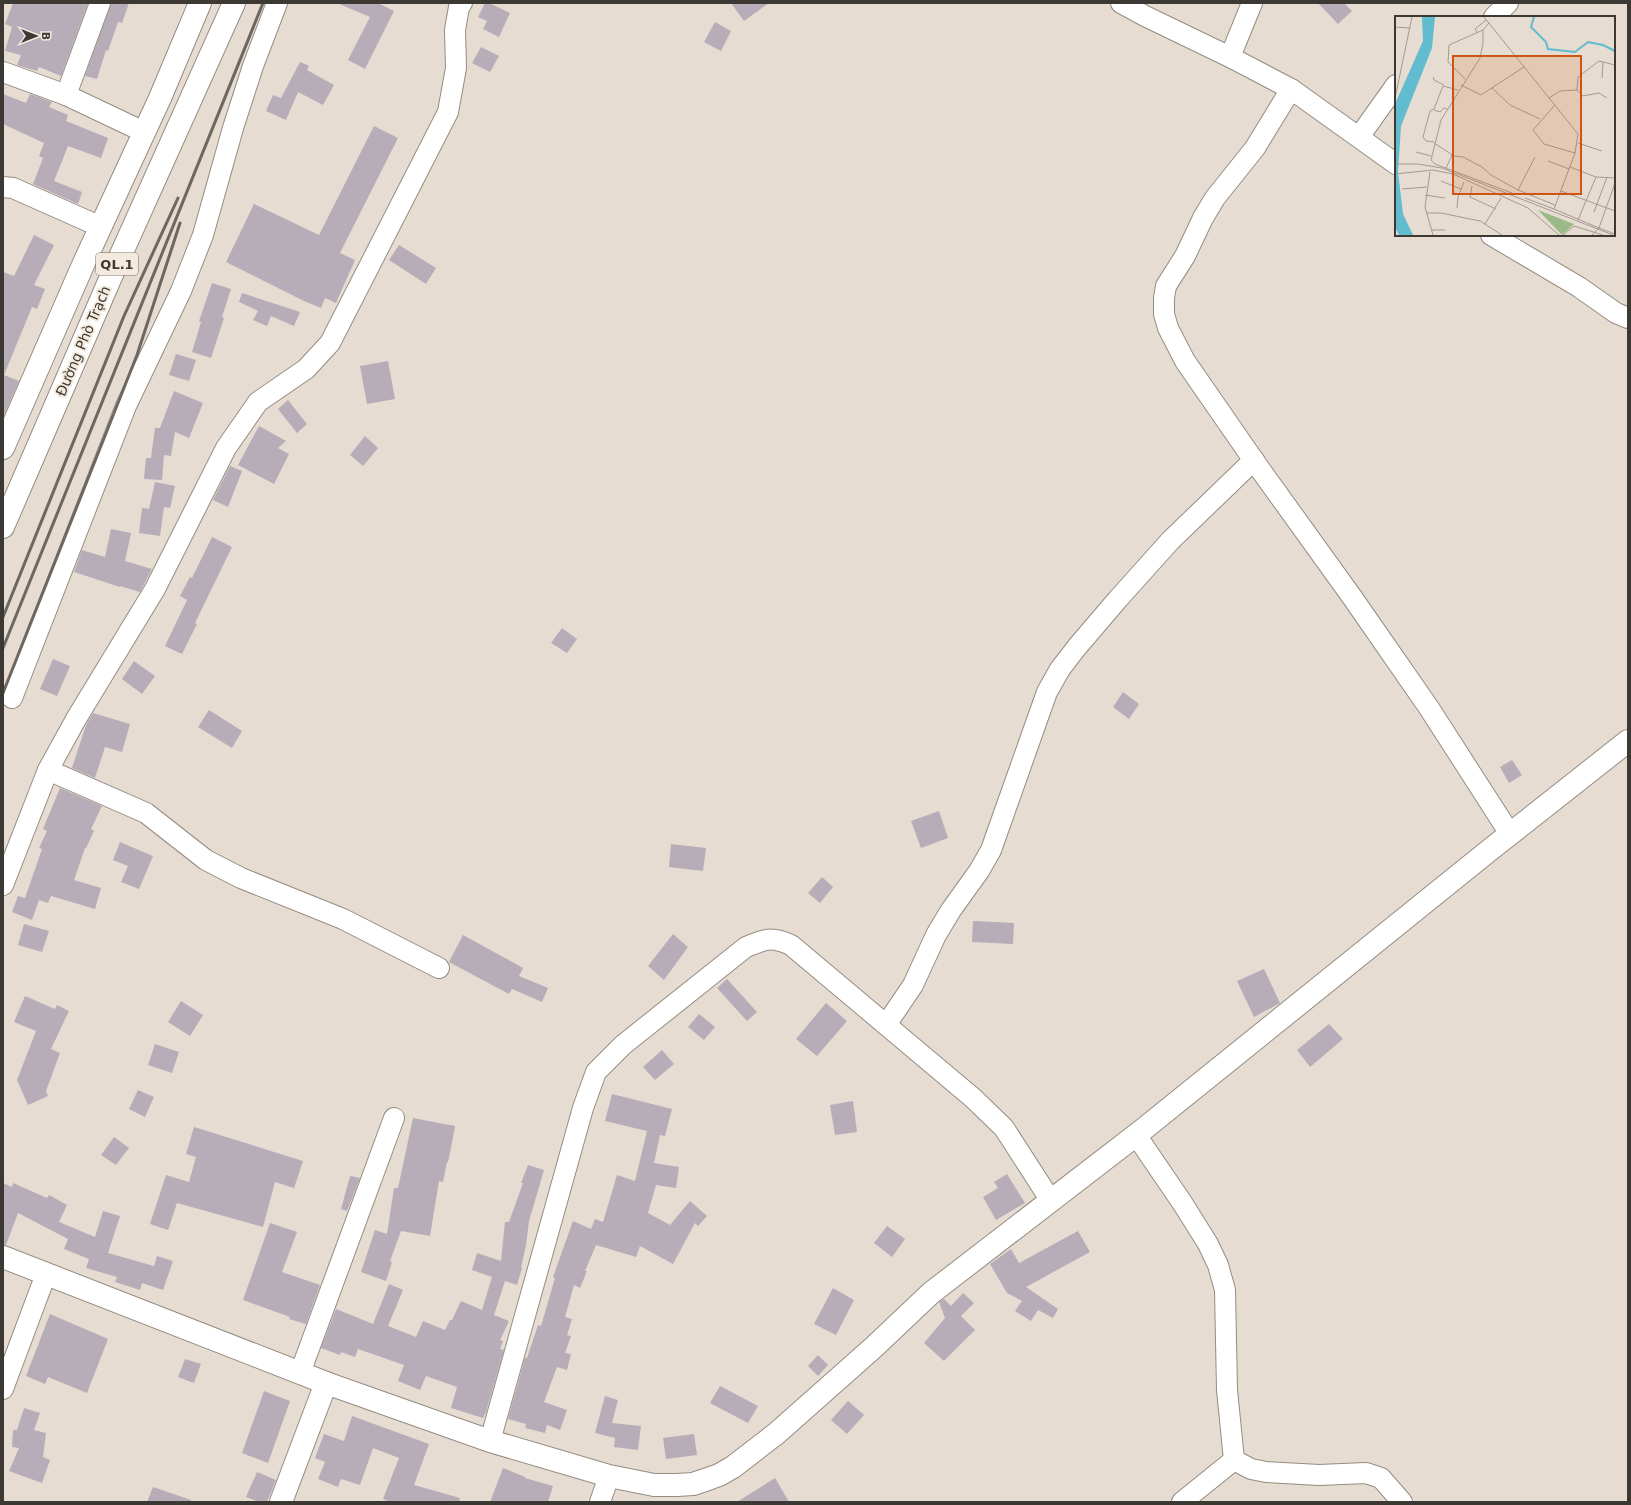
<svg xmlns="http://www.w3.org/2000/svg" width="1631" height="1505" font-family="'DejaVu Sans',sans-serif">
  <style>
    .building { fill: #b6adb9 }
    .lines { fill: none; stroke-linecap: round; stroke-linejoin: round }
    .minor-casing { stroke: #958c81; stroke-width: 22 }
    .tertiary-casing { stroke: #958c81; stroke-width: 24 }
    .secondary-casing { stroke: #958c81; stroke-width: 24 }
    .trunk-casing { stroke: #958c81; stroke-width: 24 }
    .minor { stroke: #fff; stroke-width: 20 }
    .tertiary { stroke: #fff; stroke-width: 22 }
    .secondary { stroke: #fff; stroke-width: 22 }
    .trunk { stroke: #fff; stroke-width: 22 }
    .rail { stroke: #6d6760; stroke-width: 3 }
    .labels { text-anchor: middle; stroke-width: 4; stroke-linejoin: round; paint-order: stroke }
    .shield { fill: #f4eade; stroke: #736d66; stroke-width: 1 }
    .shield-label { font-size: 13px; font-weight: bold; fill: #3c3833 }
    .street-label { font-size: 14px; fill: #3c3833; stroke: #f4eade }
    .inset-river { fill: none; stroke: #60bcce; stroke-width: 2 }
    .inset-road { fill: none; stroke: #a39a92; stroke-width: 1 }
    .view { fill: #ce5412; fill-opacity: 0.15; stroke: #ce5412; stroke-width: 2 }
    .inset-edge { fill: none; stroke: #3c3833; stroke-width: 2 }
  </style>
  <rect width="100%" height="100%" fill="#e7dcd1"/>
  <g class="building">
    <path d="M 13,3 L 88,3 L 61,76 L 39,67 L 37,71 L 17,65 L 21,55 L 5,51 L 12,27 L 5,24 Z"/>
    <path d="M 111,3 L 129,3 L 122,23 L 118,22 L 108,51 L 106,50 L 97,79 L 85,76 Z"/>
    <path d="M 337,3 L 378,3 L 394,11 L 365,69 L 348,60 L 370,17 Z"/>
    <path d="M 485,3 L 489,3 L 510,13 L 499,37 L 483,29 L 487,21 L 478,17 Z"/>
    <path d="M 731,3 L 769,3 L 744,21 Z"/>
    <path d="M 1318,3 L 1344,3 L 1352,11 L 1338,24 Z"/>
    <path d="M 715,22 L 731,31 L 721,51 L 704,42 Z"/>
    <path d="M 481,47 L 499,56 L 490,72 L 472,63 Z"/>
    <path d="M 300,62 L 309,66 L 307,70 L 334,85 L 323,105 L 298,92 L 286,120 L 266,111 L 273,95 L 281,98 Z"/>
    <path d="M 3,94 L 26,103 L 30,94 L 52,102 L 49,107 L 68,115 L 66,121 L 108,138 L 101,158 L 68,146 L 54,181 L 82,192 L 78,204 L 33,184 L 43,158 L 39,156 L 44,143 L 3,124 Z"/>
    <path d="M 374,126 L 398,138 L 340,253 L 355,260 L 336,303 L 325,298 L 321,308 L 304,301 L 226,262 L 254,204 L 319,235 Z"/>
    <path d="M 34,235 L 54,245 L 34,285 L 45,289 L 37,309 L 32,307 L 4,375 L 19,381 L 3,417 L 3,272 L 14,276 Z"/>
    <path d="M 399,245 L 436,268 L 426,284 L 389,260 Z"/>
    <path d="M 212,283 L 231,289 L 222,317 L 224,318 L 211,358 L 192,352 L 201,322 L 199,321 Z"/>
    <path d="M 242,293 L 300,312 L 294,326 L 271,316 L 267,326 L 253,320 L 258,311 L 239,302 Z"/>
    <path d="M 176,354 L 196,360 L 189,381 L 169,375 Z"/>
    <path d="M 388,361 L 395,399 L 367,404 L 360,366 Z"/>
    <path d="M 174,391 L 203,403 L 189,438 L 175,432 L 171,456 L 164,455 L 162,480 L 144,479 L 146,458 L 151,458 L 155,428 L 160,428 Z"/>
    <path d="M 288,400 L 307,424 L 297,433 L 278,409 Z"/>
    <path d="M 259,426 L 286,441 L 278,448 L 289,454 L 274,484 L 238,465 Z"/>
    <path d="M 365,436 L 378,448 L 363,466 L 350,455 Z"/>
    <path d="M 230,466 L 242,471 L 228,507 L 213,500 Z"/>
    <path d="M 155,482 L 175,486 L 170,508 L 164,507 L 160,536 L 139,533 L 142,508 L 149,509 Z"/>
    <path d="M 111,529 L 131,533 L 125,561 L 152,569 L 140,592 L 120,586 L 120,587 L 74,572 L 82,550 L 105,557 Z"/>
    <path d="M 212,537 L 232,547 L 195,623 L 197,624 L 182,654 L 165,646 L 187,600 L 180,596 L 190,577 L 192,578 Z"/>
    <path d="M 562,628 L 577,639 L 567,653 L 551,643 Z"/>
    <path d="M 53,659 L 70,666 L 57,696 L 40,689 Z"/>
    <path d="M 134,661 L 155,676 L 142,694 L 122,679 Z"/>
    <path d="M 1123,692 L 1139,704 L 1129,719 L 1113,707 Z"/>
    <path d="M 209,710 L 242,731 L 232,748 L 198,727 Z"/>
    <path d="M 93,713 L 130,724 L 122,752 L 105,747 L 95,778 L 72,768 L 86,725 Z"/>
    <path d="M 1512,760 L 1522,775 L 1509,783 L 1500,767 Z"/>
    <path d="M 60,788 L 102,806 L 91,829 L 94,831 L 86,848 L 85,848 L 74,880 L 101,888 L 95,909 L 51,896 L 48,903 L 39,900 L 32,920 L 12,912 L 18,896 L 25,898 L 42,849 L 39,848 L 47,831 L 43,829 Z"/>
    <path d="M 939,811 L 948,838 L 921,848 L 911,821 Z"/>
    <path d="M 120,842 L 153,856 L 139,889 L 121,882 L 128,866 L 113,860 Z"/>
    <path d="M 671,844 L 706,848 L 703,871 L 669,867 Z"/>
    <path d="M 822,877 L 833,887 L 820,903 L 808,893 Z"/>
    <path d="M 973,921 L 1014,923 L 1013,944 L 972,942 Z"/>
    <path d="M 24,924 L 49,931 L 42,952 L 18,945 Z"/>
    <path d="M 673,934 L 688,947 L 664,980 L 648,966 Z"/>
    <path d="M 463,935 L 523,968 L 519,976 L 548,988 L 542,1002 L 512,989 L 509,994 L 449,962 Z"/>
    <path d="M 1264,969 L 1280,1003 L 1254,1017 L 1237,981 Z"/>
    <path d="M 727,979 L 757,1012 L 747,1021 L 717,988 Z"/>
    <path d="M 25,996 L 55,1009 L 57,1005 L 69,1011 L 51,1049 L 60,1053 L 46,1091 L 48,1096 L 28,1105 L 17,1080 L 36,1031 L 14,1022 Z"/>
    <path d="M 181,1001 L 203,1015 L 190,1036 L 168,1022 Z"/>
    <path d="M 826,1003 L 847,1021 L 817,1056 L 796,1039 Z"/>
    <path d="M 699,1014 L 715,1027 L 704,1040 L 688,1027 Z"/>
    <path d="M 1329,1024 L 1343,1039 L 1310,1067 L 1297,1050 Z"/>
    <path d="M 155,1044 L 179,1052 L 172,1073 L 148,1065 Z"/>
    <path d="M 662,1050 L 674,1064 L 655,1080 L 643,1067 Z"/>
    <path d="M 138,1090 L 154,1097 L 145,1117 L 129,1109 Z"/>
    <path d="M 612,1094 L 672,1109 L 665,1136 L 660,1135 L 654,1163 L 679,1167 L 676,1188 L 656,1185 L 648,1213 L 670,1225 L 690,1201 L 707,1216 L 698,1226 L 695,1223 L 673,1264 L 640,1246 L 636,1257 L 596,1245 L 585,1271 L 587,1271 L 580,1288 L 574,1285 L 565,1317 L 572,1319 L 567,1335 L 571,1336 L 565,1353 L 571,1354 L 567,1370 L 557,1367 L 544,1402 L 567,1410 L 560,1430 L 547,1425 L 545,1433 L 525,1428 L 526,1424 L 508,1419 L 525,1358 L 527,1358 L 538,1325 L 541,1326 L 555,1278 L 553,1277 L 573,1221 L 591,1229 L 595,1219 L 603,1222 L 617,1175 L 635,1181 L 647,1131 L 605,1121 Z"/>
    <path d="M 853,1101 L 857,1132 L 835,1135 L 830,1105 Z"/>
    <path d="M 413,1118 L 455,1126 L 452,1143 L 448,1162 L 447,1162 L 443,1182 L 439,1181 L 430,1236 L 401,1231 L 390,1261 L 392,1262 L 386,1281 L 361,1272 L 375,1230 L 387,1234 L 394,1188 L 398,1188 Z"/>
    <path d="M 194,1127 L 303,1161 L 294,1188 L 275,1182 L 263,1227 L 177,1203 L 168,1230 L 150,1224 L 166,1175 L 189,1182 L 196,1157 L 186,1154 Z"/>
    <path d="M 114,1137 L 129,1148 L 116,1165 L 101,1155 Z"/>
    <path d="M 528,1165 L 544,1170 L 529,1221 L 526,1245 L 521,1268 L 522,1268 L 517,1285 L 505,1281 L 494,1315 L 509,1321 L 500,1340 L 503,1341 L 500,1349 L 504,1350 L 486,1412 L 483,1418 L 451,1408 L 457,1387 L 426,1376 L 420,1390 L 398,1381 L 404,1365 L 358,1349 L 355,1357 L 341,1352 L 340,1355 L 321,1348 L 336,1309 L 373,1324 L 389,1284 L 403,1290 L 388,1326 L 416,1337 L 423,1321 L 445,1330 L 450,1320 L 452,1320 L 461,1301 L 482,1310 L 492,1277 L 472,1270 L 477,1253 L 501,1261 L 505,1222 L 509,1222 L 523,1183 L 521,1183 Z"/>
    <path d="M 1007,1174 L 1025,1203 L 996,1220 L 983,1197 L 998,1188 L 994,1182 Z"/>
    <path d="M 350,1176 L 360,1178 L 347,1211 L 341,1209 Z"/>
    <path d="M 3,1183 L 12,1187 L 13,1183 L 47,1198 L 49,1195 L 67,1205 L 59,1222 L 95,1237 L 103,1211 L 120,1216 L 108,1253 L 154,1266 L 157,1256 L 173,1261 L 163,1290 L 142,1283 L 140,1290 L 115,1282 L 117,1277 L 86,1268 L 89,1259 L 64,1249 L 68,1239 L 18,1213 L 6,1245 L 3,1245 Z"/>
    <path d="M 270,1223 L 297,1232 L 282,1272 L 320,1285 L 306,1324 L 289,1319 L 290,1317 L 243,1300 Z"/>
    <path d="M 887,1226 L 905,1239 L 892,1257 L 874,1243 Z"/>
    <path d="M 1078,1231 L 1090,1252 L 1026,1287 L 1058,1309 L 1053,1318 L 1038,1310 L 1031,1321 L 1015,1311 L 1022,1301 L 1007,1293 L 990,1264 L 1011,1249 L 1019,1263 Z"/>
    <path d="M 833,1288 L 854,1300 L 836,1335 L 814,1324 Z"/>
    <path d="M 963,1293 L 974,1303 L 961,1316 L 975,1330 L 944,1361 L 924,1343 L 945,1318 L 939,1302 L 944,1299 L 951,1306 Z"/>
    <path d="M 50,1314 L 108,1339 L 87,1393 L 48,1377 L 45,1384 L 26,1376 Z"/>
    <path d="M 818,1355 L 828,1365 L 818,1376 L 808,1366 Z"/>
    <path d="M 185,1359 L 201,1364 L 194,1383 L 178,1377 Z"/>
    <path d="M 720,1386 L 758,1406 L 748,1423 L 710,1403 Z"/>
    <path d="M 264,1391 L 290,1401 L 268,1463 L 242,1453 Z"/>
    <path d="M 605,1396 L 618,1400 L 612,1423 L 641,1426 L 638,1450 L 614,1447 L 615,1438 L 595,1433 Z"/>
    <path d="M 848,1401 L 864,1415 L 847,1434 L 831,1420 Z"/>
    <path d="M 24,1408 L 40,1413 L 34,1430 L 46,1433 L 43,1457 L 50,1460 L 42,1483 L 9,1471 L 19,1448 L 12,1447 L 13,1430 L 17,1430 Z"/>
    <path d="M 352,1416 L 429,1444 L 414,1485 L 460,1498 L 459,1502 L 390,1502 L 383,1499 L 399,1458 L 373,1448 L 360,1485 L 341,1479 L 338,1487 L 318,1479 L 325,1462 L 315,1458 L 324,1434 L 344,1441 Z"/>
    <path d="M 694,1434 L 697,1455 L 666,1459 L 663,1438 Z"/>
    <path d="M 503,1468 L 525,1477 L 525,1478 L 553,1486 L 548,1502 L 490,1502 Z"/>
    <path d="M 257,1472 L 276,1480 L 267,1502 L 259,1502 L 246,1497 Z"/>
    <path d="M 775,1478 L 789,1502 L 737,1502 Z"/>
    <path d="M 153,1487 L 191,1500 L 190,1502 L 147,1502 Z"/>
  </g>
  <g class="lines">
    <g class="minor-casing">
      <g id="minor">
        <path d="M 1121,3 L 1145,16 L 1230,57 L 1291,89 L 1396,164"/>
        <path d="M 1494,17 L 1508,3"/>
        <path d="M 1230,57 L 1252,3"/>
        <path d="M 3,72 L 66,95 L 144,132"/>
        <path d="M 1291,89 L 1255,148 L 1215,198 L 1203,218 L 1185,256 L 1166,286 L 1164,298 L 1164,314 L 1168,328 L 1185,361 L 1257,465 L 1352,597 L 1429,708 L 1510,834"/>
        <path d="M 66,95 L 100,3"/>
        <path d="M 1359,137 L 1396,85"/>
        <path d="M 3,187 L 13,188 L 101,227"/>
        <path d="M 1491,235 L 1579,287 L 1616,313 L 1628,318"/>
        <path d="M 12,698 L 126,406 L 181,291 L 203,235 L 233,128 L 253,66 L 277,3"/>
        <path d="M 48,770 L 146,813 L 206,860 L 241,878 L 343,919 L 439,968"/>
        <path d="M 3,885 L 48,770 L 76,719 L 155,589 L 226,448 L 258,402 L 306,369 L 330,343 L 448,112 L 456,68 L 455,30 L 459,7 L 462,3"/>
        <path d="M 886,1025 L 913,985 L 936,935 L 951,910 L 979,871 L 991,850 L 1047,692 L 1060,669 L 1077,647 L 1118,599 L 1171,540 L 1254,460"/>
        <path d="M 1136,1135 L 1183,1204 L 1208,1244 L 1218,1265 L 1225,1290 L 1227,1390 L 1234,1460 L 1182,1502"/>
        <path d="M 300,1373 L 394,1118"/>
        <path d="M 3,1389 L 46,1274"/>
        <path d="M 490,1441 L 583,1108 L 596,1072 L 623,1045 L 746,947 C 766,939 771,936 791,945 L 973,1098 L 1004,1128 L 1051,1201"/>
        <path d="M 1234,1460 L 1251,1469 L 1266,1472 L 1319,1475 L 1366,1473 L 1381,1478 L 1402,1502"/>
        <path d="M 600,1502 L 609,1476"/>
      </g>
    </g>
    <g class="tertiary-casing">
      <path id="tertiary" d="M 281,1502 L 326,1383"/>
    </g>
    <g class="secondary-casing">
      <path id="secondary" d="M 3,1257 L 326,1383 L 490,1441 L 609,1476 L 654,1485 L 677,1485 L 693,1484 L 705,1480 L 719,1475 L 733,1467 L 777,1433 L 874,1347 L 931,1293 L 1140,1132 L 1491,849 L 1628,741"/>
    </g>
    <g class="trunk-casing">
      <g id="trunk">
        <path d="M 3,448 L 83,265 L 160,98 L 200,3"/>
        <path d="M 3,527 L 110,279 L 234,3"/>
      </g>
    </g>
    <use href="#minor" class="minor"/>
    <use href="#tertiary" class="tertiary"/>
    <use href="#secondary" class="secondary"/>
    <use href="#trunk" class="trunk"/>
    <g class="rail">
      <path d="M 3,617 L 124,316 L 178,198"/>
      <path d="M 3,648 L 263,3"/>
      <path d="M 3,693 L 137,355 L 180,223"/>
    </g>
  </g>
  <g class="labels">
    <rect class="shield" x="96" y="253" width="42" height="22" rx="3"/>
    <g class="shield-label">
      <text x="117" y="269">QL.1</text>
    </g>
    <g class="street-label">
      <text transform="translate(83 341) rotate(-67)" y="5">Đường Phò Trạch</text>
    </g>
  </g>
  <g transform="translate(1395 16)">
    <rect width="220" height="220" fill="#e7dcd1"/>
    <path d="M 143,194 L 179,208 L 167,219 Z" fill="#9bba88"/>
    <path d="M 27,1 L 40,1 L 37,32 L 6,110 L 3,156 L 8,198 L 18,219 L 4,219 L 0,211 L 0,88 L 28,25 Z" fill="#60bcce"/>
    <path class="inset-river" d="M 139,1 L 136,11 L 151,26 L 153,33 L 180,36 L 193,26 L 208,29 L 220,35"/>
    <path class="inset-road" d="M 89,1 L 183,118 L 180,137 L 159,193 L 204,212 L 197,219M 94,7 L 88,14 L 88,27 L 85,42 L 46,104 L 36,144 L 40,148 L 117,177M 0,11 L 15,12M 82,16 L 80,13 L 91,4M 38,61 L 39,64 L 49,69M 207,62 L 208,46M 70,63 L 53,46 L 54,29 L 88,14M 66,69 L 86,79 L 129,51M 97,72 L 115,89 L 145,103M 182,74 L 183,61 L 204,45 L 220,49M 0,82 L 17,1M 154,82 L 165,75 L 182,74 L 188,80 L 204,77 L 212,82M 160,89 L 138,114 L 149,128 L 180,137M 39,94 L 45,96 L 49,92 L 52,93M 39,126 L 31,125 L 28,121 L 35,95 L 39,93 L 48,70 L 63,74M 39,127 L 59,140 L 68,141 L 87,151 L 96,159 L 123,174 L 160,189M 183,127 L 207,135M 21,136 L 36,140M 153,145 L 174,153M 0,148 L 23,148 L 47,152 L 218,219M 175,151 L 201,161 L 220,162M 51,152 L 57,139M 35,156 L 30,191 L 38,219M 0,158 L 38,154 L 58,158 L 133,192 L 164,219M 46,165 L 66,173M 220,167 L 204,212 L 220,218M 77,170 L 75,181 L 101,193M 7,173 L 32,171M 123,174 L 140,141M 166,175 L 220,195M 30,179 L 50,182M 130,182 L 159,193M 62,192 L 63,181 L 69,166M 199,196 L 212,161M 31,197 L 46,197 L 85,205 L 107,219M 183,204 L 201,161M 90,208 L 106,182M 36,214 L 50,214M 168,219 L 179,210 L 208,219"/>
    <path class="view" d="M 58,40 L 186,40 L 186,178 L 58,178 Z"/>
    <rect width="220" height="220" class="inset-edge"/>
  </g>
  <rect width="1631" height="1505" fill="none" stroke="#3c3833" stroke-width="8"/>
  <g transform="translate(36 36) rotate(90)" stroke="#f4eade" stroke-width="3" paint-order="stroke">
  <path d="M0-3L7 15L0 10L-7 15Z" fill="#3c3833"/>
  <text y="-6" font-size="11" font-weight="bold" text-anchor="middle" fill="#3c3833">B</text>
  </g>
</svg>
